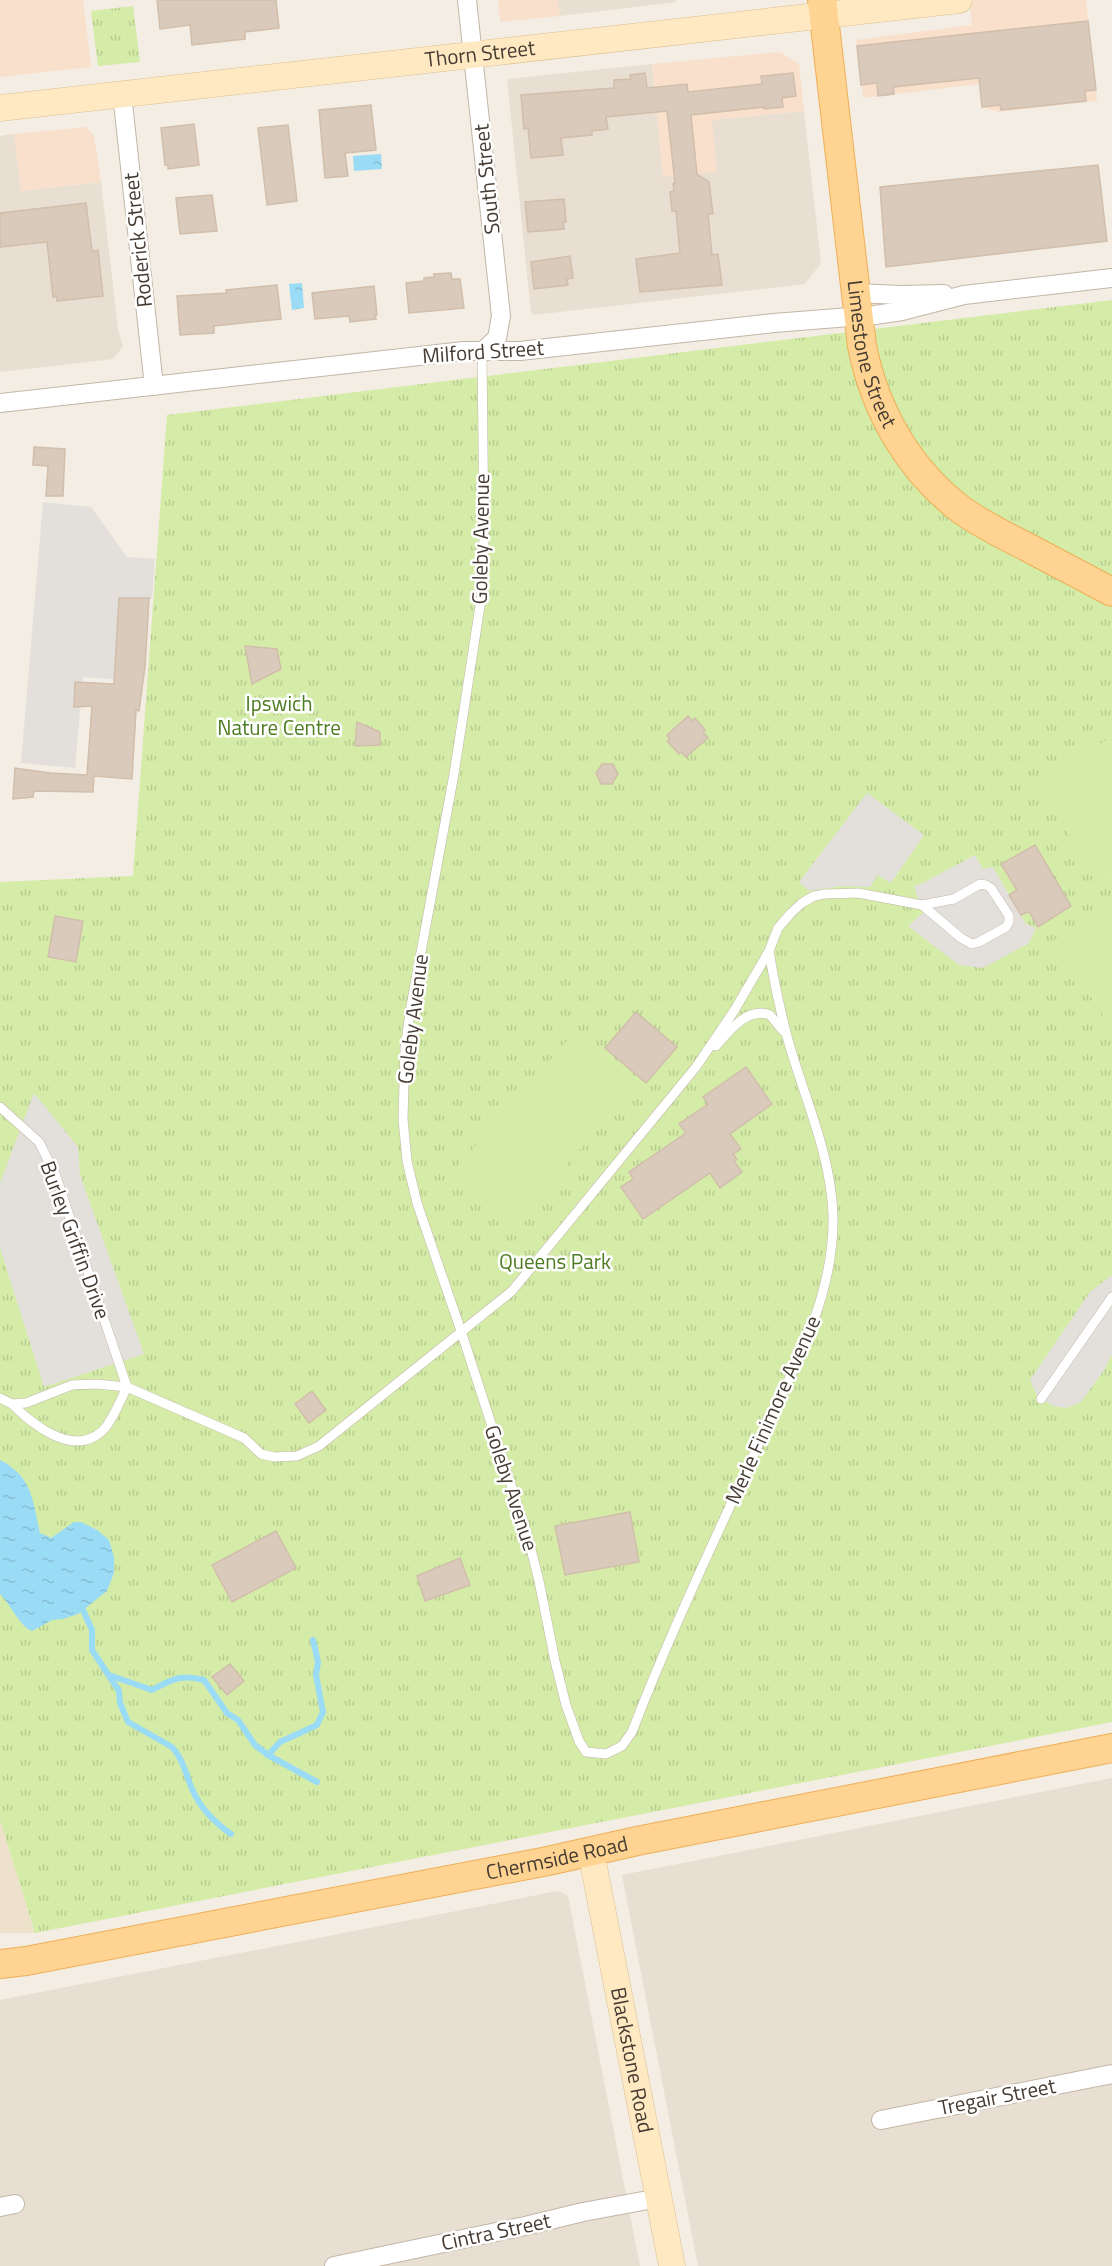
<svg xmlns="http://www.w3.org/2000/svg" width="1112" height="2266" font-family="'Titillium Web',sans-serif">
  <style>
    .residential { fill: #e8ded1 }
    .commercial { fill: #f8e0cc }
    .education { fill: #eee1cc }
    .park { fill: url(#park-tufts) }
    .pitch { fill: #d5eca8 }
    .parking { fill: #e3e0dc }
    .water { fill: url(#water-ripples) }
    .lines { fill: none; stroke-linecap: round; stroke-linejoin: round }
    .stream { stroke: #9adbf6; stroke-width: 6 }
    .building { fill: #d9cabb; stroke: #d1beab; stroke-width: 1.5 }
    .lane-casing { stroke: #c2b6a8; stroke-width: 10 }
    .street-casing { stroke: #c2b6a8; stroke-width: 20 }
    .secondary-casing { stroke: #dbbf91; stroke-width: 27 }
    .primary-casing { stroke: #eeaf57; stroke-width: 30 }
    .lane { stroke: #fff; stroke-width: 9 }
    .street { stroke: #fff; stroke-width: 18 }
    .secondary { stroke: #ffe9c2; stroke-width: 26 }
    .primary { stroke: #ffd391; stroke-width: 28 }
    .labels { text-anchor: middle; stroke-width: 5; stroke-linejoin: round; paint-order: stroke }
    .street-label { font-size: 21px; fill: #463c33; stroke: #fff }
    .park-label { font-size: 21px; fill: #4e7c22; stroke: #fff }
  </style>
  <defs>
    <pattern id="park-tufts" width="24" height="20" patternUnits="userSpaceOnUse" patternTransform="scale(1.5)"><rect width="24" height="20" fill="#d5eca8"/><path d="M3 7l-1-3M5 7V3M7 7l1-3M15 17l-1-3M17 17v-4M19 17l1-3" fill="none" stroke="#b8cb91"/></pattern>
    <pattern id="water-ripples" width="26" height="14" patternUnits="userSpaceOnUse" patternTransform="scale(1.5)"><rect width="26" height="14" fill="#9adbf6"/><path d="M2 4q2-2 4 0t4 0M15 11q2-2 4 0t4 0" fill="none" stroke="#86bdd3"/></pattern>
  </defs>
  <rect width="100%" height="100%" fill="#f3ede3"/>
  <g class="residential">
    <path d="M 557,0 L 675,0 L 676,2 L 560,16 Z"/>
    <path d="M 652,64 L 663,176 L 712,120 L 804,111 L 821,263 L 805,284 L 533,315 L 531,312 L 507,79 Z"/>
    <path d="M 14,134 L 21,191 L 101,182 L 118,330 L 123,346 L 113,359 L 0,372 L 0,136 Z"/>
    <path d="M 1112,1778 L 1112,2266 L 698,2266 L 622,1875 Z"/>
    <path d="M 558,1891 L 568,1896 L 640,2266 L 0,2266 L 0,2000 Z"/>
  </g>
  <g class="commercial">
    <path d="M 0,0 L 83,0 L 91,67 L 0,77 Z"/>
    <path d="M 498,0 L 557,0 L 560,16 L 500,22 Z"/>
    <path d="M 969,0 L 1086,0 L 1097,101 L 999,112 L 982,107 L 979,84 L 863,98 L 856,40 L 972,25 Z"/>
    <path d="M 780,52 L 799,64 L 804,111 L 712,120 L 717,172 L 663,177 L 652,64 Z"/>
    <path d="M 86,127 L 94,135 L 101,182 L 21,191 L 14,134 Z"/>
  </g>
  <path class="education" d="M 0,1820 L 35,1933 L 0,1933 Z"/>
  <g class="park">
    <path d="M 133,6 L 140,62 L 98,66 L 91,11 Z"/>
    <path d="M 1112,300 L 1112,737 L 1038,784 L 1100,882 L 1112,874 L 1112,903 L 1055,939 L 1112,1029 L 1112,1722 L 35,1933 L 0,1820 L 0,882 L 133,876 L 167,415 Z"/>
  </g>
  <g class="pitch">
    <path d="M 1112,737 L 1112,874 L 1099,882 L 1037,784 Z"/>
    <path d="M 1112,903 L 1112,1029 L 1055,939 Z"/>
    <path d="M 577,1029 L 638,1083 L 517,1222 L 456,1168 Z"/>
  </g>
  <g class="parking">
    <path d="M 43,502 L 91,507 L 127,557 L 155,559 L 152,599 L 127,598 L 121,680 L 83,677 L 75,768 L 21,763 Z"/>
    <path d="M 867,793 L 924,835 L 891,883 L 878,875 L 870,887 L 841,886 L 809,891 L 799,882 Z"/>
    <path d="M 975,855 L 983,869 L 993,867 L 1026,924 L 1036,928 L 1029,943 L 983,968 L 959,965 L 908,926 L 923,913 L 914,886 L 921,884 Z"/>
    <path d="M 34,1093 L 78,1147 L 80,1175 L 144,1354 L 44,1387 L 0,1248 L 0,1183 Z"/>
    <path d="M 1112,1275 L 1112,1354 L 1105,1369 L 1081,1402 L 1066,1408 L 1053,1406 L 1037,1396 L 1030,1380 L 1090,1292 Z"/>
  </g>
  <g class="water">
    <path d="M 381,154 L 382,169 L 354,171 L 353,156 Z"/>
    <path d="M 302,283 L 304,308 L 292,310 L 289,284 Z"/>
    <path d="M 0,1460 C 32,1476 33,1501 40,1533 L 51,1538 L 74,1522 L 81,1522 L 97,1530 L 109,1540 L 114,1557 L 114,1573 L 107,1591 L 78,1614 L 63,1619 L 52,1620 L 32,1631 C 20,1627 11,1605 0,1594 Z"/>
  </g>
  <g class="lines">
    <g class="stream">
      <path d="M 83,1610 L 92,1630 L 92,1650 L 119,1691 L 120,1703 L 128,1722 L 172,1747 C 184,1760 186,1776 193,1791 C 201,1809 214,1822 231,1834"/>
      <path d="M 109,1675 L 152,1690 C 173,1679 180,1674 204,1680 L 227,1713 L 238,1720 L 255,1745 L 268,1755 L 317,1782"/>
      <path d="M 268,1755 L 280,1742 L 317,1725 L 323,1712 L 316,1675 L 318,1662 L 313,1640"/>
    </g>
  </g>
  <g class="building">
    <path d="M 157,0 L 276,0 L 279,28 L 245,32 L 245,39 L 192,45 L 190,25 L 160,29 Z"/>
    <path d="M 1088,21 L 1096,90 L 1085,91 L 1086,101 L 1001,110 L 1000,105 L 982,107 L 979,78 L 893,87 L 894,94 L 878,96 L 877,83 L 861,85 L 857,46 Z"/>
    <path d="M 645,73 L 647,88 L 687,84 L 688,92 L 762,84 L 761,76 L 793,73 L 796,96 L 782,98 L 783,107 L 764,109 L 764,107 L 691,115 L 697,174 L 709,182 L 713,214 L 708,214 L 712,255 L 718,254 L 722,285 L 640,292 L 636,259 L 680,253 L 676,211 L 672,211 L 670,192 L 674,191 L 673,184 L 675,183 L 667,111 L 606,117 L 608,129 L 592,131 L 592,135 L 561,138 L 563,155 L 531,158 L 528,128 L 524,129 L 521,95 L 614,88 L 614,80 L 631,79 L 630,75 Z"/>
    <path d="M 371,105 L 376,150 L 345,153 L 348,176 L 325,178 L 319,110 Z"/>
    <path d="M 194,124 L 199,165 L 168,169 L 168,165 L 165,165 L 161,128 Z"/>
    <path d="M 288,125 L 297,201 L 267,205 L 258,128 Z"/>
    <path d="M 1098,165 L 1107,241 L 886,267 L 880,187 Z"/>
    <path d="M 212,195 L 217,231 L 180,234 L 176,198 Z"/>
    <path d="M 564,199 L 566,222 L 563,222 L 564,229 L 528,232 L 525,202 Z"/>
    <path d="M 86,203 L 92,251 L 98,250 L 103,296 L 57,301 L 57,296 L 53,297 L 47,242 L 0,247 L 0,213 Z"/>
    <path d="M 570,256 L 573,278 L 567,279 L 568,285 L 534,289 L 531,262 Z"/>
    <path d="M 451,273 L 452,279 L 460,279 L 464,308 L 409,313 L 406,283 L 424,281 L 424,278 L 434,277 L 434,274 Z"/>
    <path d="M 277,285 L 281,319 L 214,326 L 214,333 L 180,335 L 177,296 L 227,293 L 226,290 Z"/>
    <path d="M 374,286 L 377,315 L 375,315 L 376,319 L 350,322 L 349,316 L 315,319 L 312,293 Z"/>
    <path d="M 34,447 L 65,449 L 63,496 L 46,496 L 48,466 L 33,465 Z"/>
    <path d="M 119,598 L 149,598 L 145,667 L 139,711 L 136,710 L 132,779 L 94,776 L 93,792 L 34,791 L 33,797 L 13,799 L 15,768 L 50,773 L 87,775 L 92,706 L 74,707 L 75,682 L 114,684 Z"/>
    <path d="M 245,646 L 277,649 L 281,669 L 252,684 Z"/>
    <path d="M 688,716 L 692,721 L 695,718 L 705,730 L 703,732 L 708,738 L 686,757 L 681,752 L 679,754 L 667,741 L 670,739 L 667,735 Z"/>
    <path d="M 357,722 L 380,732 L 380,745 L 355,746 Z"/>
    <path d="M 602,764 L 613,764 L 618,774 L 612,784 L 601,784 L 596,773 Z"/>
    <path d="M 1035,845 L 1071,906 L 1038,927 L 1030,913 L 1027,912 L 1021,915 L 1009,895 L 1017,890 L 1001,864 Z"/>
    <path d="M 55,916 L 83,921 L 76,962 L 48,957 Z"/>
    <path d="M 636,1012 L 677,1047 L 646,1083 L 605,1048 Z"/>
    <path d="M 746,1067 L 772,1104 L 730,1134 L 741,1149 L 733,1154 L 737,1159 L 734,1161 L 742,1172 L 720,1188 L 710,1173 L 643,1219 L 621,1187 L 633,1179 L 629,1172 L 686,1133 L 679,1124 L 708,1104 L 703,1097 Z"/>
    <path d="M 312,1391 L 326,1410 L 309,1423 L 295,1404 Z"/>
    <path d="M 630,1512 L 639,1562 L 565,1575 L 555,1526 Z"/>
    <path d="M 276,1531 L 296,1568 L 232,1602 L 212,1565 Z"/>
    <path d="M 460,1558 L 470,1585 L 425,1601 L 417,1576 Z"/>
    <path d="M 230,1664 L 244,1681 L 227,1695 L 212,1677 Z"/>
  </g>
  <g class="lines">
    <g class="lane-casing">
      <g id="lane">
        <path d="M 482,352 L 484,539 L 482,593 L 454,774 L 411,1006 L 405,1048 L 403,1119 L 407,1161 L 417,1203 L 461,1331 L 528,1537 L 539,1581 L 555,1661 L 566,1705 L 579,1741 L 586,1752 L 606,1754 L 622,1746 L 632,1732 C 668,1638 711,1548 752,1458 C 787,1381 835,1302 833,1215 C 831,1154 804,1097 788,1040 C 780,1010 774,981 769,951"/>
        <path d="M 716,1046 C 729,1031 748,1006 770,1015 L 783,1031"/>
        <path d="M 0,1107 L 39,1142 L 55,1174 L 127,1387"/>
        <path d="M 0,1398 L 12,1404 L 26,1403 L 72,1385 L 96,1384 L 127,1387 L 244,1438 L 261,1454 L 274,1457 L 297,1456 L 319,1446 L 512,1291 L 696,1067 L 734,1011 L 769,951 L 778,928 L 791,913 L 802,903 L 814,896 L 825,894 L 858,893 L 922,905 L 954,899 L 980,884 L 986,885 L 991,888 L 1009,916 L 1009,922 L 1006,927 L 979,942 L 972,944 L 961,938 L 922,905"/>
        <path d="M 1041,1399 L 1112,1297"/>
        <path d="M 12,1404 C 32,1424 72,1457 101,1432 C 111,1424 121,1399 127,1387"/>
      </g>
    </g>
    <g class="street-casing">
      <g id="street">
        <path d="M 467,0 L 501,316 L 497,338 L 482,352"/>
        <path d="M 122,94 L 154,386"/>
        <path d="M 855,293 L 901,295 L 944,294"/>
        <path d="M 0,403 L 464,351 L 520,351 L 774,323 L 875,315 L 902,311 L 964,295 L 1112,278"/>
        <path d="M 881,2120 L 1112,2074"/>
        <path d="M 0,2207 L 15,2204"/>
        <path d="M 334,2266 L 525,2226 L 583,2212 L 659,2198"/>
      </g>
    </g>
    <g class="secondary-casing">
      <g id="secondary">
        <path id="s1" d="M 0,108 L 959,0"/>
        <path id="s2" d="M 591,1852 L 672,2266"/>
      </g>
    </g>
    <g class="primary-casing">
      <g id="primary">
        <path id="s3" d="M 822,0 L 862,346 C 875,411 909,471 963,511 C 983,525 1005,536 1027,547 C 1055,562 1084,577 1112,592"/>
        <path id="s4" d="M 0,1964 L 26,1961 L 548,1861 L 637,1841 L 1112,1748"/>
      </g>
    </g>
    <use href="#lane" class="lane"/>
    <use href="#street" class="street"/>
    <use href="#secondary" class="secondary"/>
    <use href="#primary" class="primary"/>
  </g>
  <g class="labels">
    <g class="street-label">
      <text dy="7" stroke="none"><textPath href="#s1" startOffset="483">Thorn Street</textPath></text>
      <text transform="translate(487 179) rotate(-96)" y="7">South Street</text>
      <text transform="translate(138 240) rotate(-96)" y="7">Roderick Street</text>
      <text transform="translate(483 352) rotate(-4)" y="7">Milford Street</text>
      <text dy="7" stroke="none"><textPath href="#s3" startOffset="358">Limestone Street</textPath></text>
      <text transform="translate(481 539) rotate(-89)" y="7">Goleby Avenue</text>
      <text transform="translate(413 1019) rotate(-83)" y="7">Goleby Avenue</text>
      <text transform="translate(75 1240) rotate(70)" y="7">Burley Griffin Drive</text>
      <text transform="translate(773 1410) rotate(-66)" y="7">Merle Finimore Avenue</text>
      <text transform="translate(511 1488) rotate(72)" y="7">Goleby Avenue</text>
      <text dy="7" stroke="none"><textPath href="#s4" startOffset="567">Chermside Road</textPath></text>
      <text dy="7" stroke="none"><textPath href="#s2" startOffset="212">Blackstone Road</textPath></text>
      <text transform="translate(997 2097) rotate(-11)" y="7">Tregair Street</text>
      <text transform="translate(496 2232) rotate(-12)" y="7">Cintra Street</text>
    </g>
    <g class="park-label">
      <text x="279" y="711">Ipswich<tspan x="279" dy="24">Nature Centre</tspan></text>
      <text x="555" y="1269">Queens Park</text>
    </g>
  </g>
</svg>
